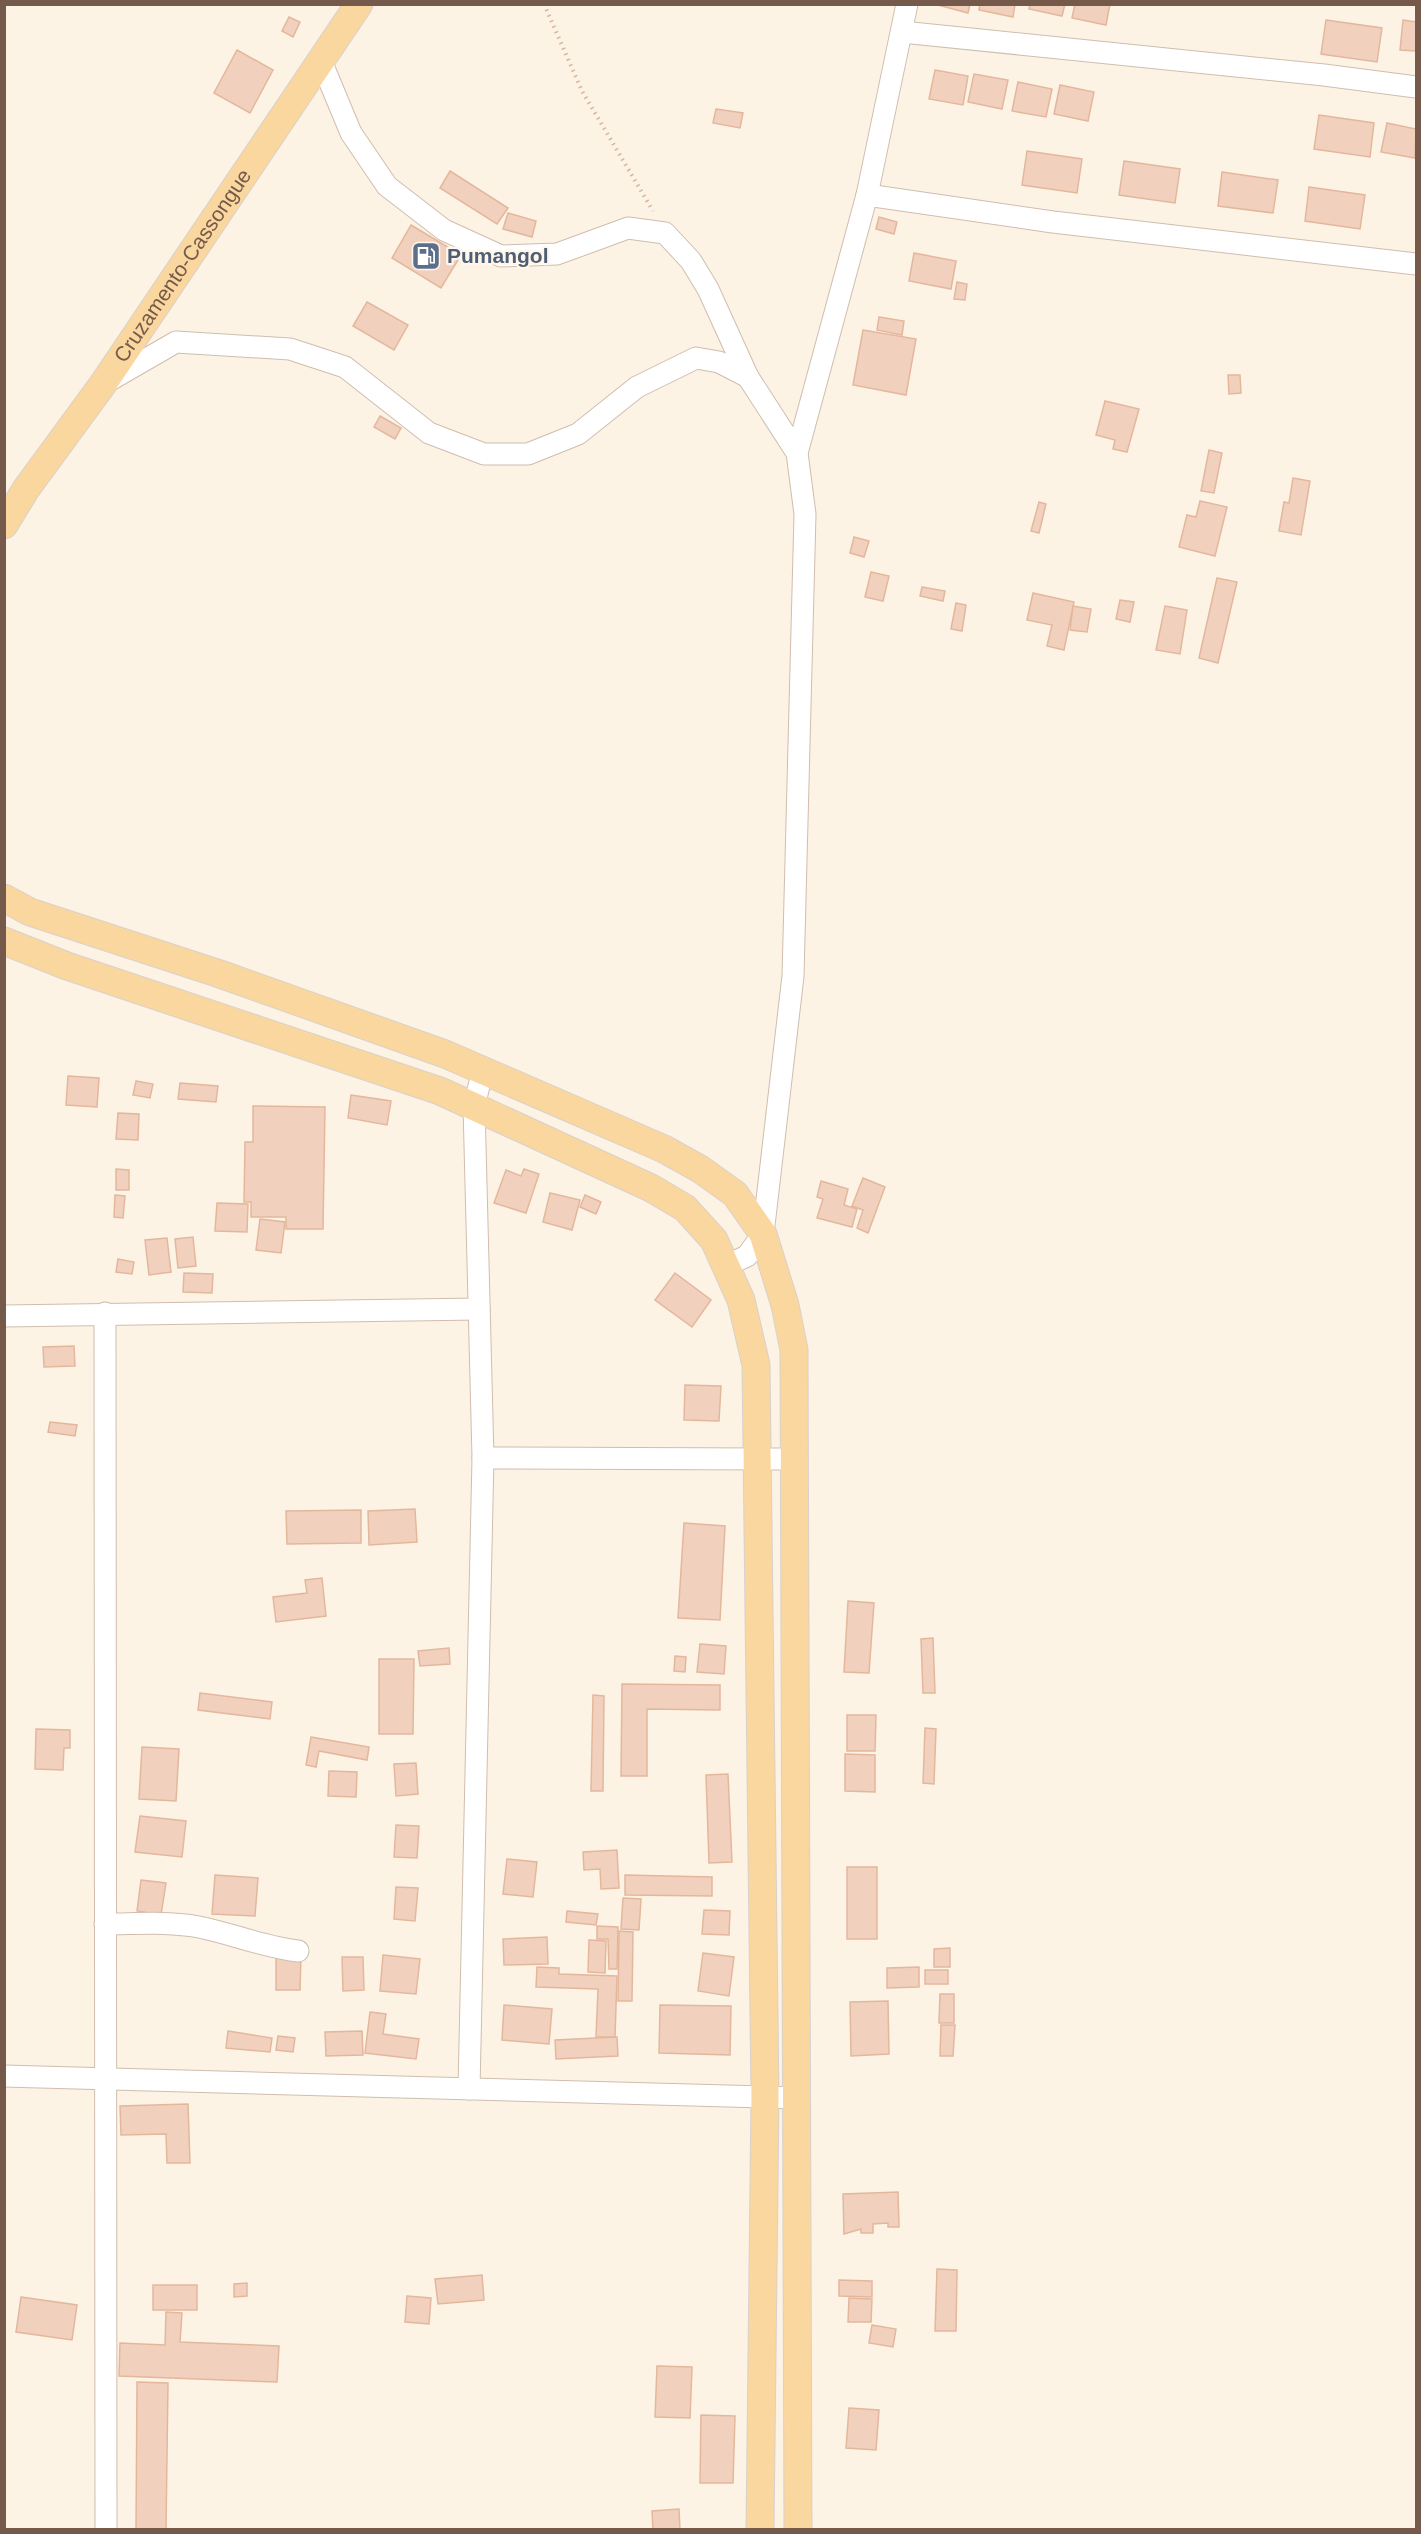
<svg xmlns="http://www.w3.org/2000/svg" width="1421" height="2534" font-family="Arial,sans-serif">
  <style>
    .building { fill: #f1d1bd; stroke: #e4b79d; stroke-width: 1.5 }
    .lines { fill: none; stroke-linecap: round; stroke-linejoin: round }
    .minor-casing { stroke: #d0bdae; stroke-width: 23 }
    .major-casing { stroke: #d8d1cc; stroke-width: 29 }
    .path { stroke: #d6b4a0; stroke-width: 4; stroke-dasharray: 1.5 4.5; stroke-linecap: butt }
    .minor { stroke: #fff; stroke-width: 21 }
    .major { stroke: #fad79e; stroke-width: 27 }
    .labels { text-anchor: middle; stroke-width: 4.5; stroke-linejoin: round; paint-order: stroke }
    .service-label { font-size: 21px; font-weight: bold; fill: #4e5e75; stroke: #fff7eb; text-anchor: start }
    .street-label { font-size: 21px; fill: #75594a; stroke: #fff7eb }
  </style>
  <rect width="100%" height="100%" fill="#fcf3e5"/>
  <g class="building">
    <path d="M 934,4 L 970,4 L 968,13 Z"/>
    <path d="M 980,4 L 1015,4 L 1013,17 L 979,10 Z"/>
    <path d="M 1030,4 L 1065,4 L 1062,16 L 1029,9 Z"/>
    <path d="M 1075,4 L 1110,4 L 1106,25 L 1072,18 Z"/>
    <path d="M 289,17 L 300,22 L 293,37 L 282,31 Z"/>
    <path d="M 1326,20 L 1382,28 L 1377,62 L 1321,54 Z"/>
    <path d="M 1403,20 L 1416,22 L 1416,51 L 1400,50 Z"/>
    <path d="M 237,50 L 273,70 L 250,113 L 214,93 Z"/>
    <path d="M 935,70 L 968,76 L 963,105 L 929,99 Z"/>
    <path d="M 974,74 L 1008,80 L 1002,109 L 968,102 Z"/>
    <path d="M 1018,82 L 1052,89 L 1046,117 L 1012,111 Z"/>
    <path d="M 1060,85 L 1094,92 L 1088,121 L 1054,114 Z"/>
    <path d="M 716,109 L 743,113 L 740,128 L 713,123 Z"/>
    <path d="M 1319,115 L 1374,123 L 1370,157 L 1314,149 Z"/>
    <path d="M 1387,123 L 1416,129 L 1415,158 L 1381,152 Z"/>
    <path d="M 1027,151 L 1082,159 L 1077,193 L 1022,185 Z"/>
    <path d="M 1124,161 L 1180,169 L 1175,203 L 1119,195 Z"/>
    <path d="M 450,171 L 508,208 L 497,224 L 440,188 Z"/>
    <path d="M 1222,172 L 1278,180 L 1273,213 L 1218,206 Z"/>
    <path d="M 1309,187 L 1365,195 L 1360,229 L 1305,221 Z"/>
    <path d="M 508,213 L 536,221 L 532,237 L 503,229 Z"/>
    <path d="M 879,217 L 897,222 L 894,234 L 876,229 Z"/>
    <path d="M 411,225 L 461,255 L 441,288 L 392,258 Z"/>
    <path d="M 914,253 L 956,261 L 951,289 L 909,281 Z"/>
    <path d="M 957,282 L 967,284 L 965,300 L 954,299 Z"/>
    <path d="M 367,302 L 408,325 L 394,350 L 353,326 Z"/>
    <path d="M 879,317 L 904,321 L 902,335 L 877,330 Z"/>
    <path d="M 863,330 L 916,339 L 906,395 L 853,385 Z"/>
    <path d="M 1228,375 L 1240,375 L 1241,393 L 1229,394 Z"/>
    <path d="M 1105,401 L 1139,409 L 1127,452 L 1113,449 L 1115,440 L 1096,435 Z"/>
    <path d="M 380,416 L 401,428 L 395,439 L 374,427 Z"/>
    <path d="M 1209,450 L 1222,453 L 1214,493 L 1201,491 Z"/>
    <path d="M 1293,478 L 1310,481 L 1301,535 L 1279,531 L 1284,502 L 1289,503 Z"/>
    <path d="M 1200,501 L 1227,507 L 1215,556 L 1179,547 L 1187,515 L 1196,517 Z"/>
    <path d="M 1039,502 L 1046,504 L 1039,533 L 1031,531 Z"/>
    <path d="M 854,537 L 869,541 L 864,557 L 850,553 Z"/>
    <path d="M 871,572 L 889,576 L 883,601 L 865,597 Z"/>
    <path d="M 1217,578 L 1237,582 L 1218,663 L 1199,658 Z"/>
    <path d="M 922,587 L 945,591 L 943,601 L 920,596 Z"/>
    <path d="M 1033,593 L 1074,602 L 1064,650 L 1047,646 L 1052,625 L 1027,620 Z"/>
    <path d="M 1120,600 L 1134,602 L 1130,622 L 1116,619 Z"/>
    <path d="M 956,603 L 966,605 L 962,631 L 951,629 Z"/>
    <path d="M 1073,606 L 1091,609 L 1087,632 L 1070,630 Z"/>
    <path d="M 1165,606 L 1187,610 L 1180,654 L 1156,650 Z"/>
    <path d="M 68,1076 L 99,1078 L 97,1107 L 66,1105 Z"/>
    <path d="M 136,1081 L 153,1084 L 150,1098 L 133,1095 Z"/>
    <path d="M 180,1083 L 218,1086 L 216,1102 L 178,1099 Z"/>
    <path d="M 351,1095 L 391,1101 L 387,1125 L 348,1118 Z"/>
    <path d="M 253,1106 L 325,1107 L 323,1229 L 286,1229 L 286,1217 L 251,1217 L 251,1202 L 244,1202 L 245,1142 L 253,1142 Z"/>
    <path d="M 118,1113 L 139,1114 L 138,1140 L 116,1139 Z"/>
    <path d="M 116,1169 L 129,1170 L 129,1190 L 116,1190 Z"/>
    <path d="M 524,1169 L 539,1174 L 526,1213 L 494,1203 L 506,1170 L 521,1176 Z"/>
    <path d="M 863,1178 L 885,1187 L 868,1233 L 857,1228 L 863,1210 L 852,1206 Z"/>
    <path d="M 821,1181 L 848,1189 L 844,1205 L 857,1209 L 852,1227 L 817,1218 L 823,1199 L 817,1197 Z"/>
    <path d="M 550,1193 L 580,1200 L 572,1230 L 543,1222 Z"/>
    <path d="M 115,1195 L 125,1196 L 123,1218 L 114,1217 Z"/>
    <path d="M 585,1195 L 601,1202 L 596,1214 L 580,1207 Z"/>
    <path d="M 217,1203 L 248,1204 L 247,1232 L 215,1231 Z"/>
    <path d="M 260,1219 L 285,1222 L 281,1253 L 256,1250 Z"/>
    <path d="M 193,1237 L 196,1266 L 178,1268 L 175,1239 Z"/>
    <path d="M 167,1238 L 171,1272 L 149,1275 L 145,1240 Z"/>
    <path d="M 118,1259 L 134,1262 L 132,1274 L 116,1272 Z"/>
    <path d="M 184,1273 L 213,1274 L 212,1293 L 183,1292 Z"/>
    <path d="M 675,1273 L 711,1300 L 692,1327 L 655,1300 Z"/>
    <path d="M 74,1346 L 75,1366 L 44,1367 L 43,1347 Z"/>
    <path d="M 685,1385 L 721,1386 L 719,1421 L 684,1420 Z"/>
    <path d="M 50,1422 L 77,1425 L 75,1436 L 48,1432 Z"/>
    <path d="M 415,1509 L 417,1542 L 369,1545 L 368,1511 Z"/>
    <path d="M 361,1510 L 361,1543 L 287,1544 L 286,1511 Z"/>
    <path d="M 684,1523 L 725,1526 L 720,1620 L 678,1618 Z"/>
    <path d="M 322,1578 L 326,1616 L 276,1622 L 273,1597 L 307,1593 L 305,1580 Z"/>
    <path d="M 848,1601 L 874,1603 L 869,1673 L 844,1672 Z"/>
    <path d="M 933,1638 L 935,1693 L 923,1693 L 921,1639 Z"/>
    <path d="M 700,1644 L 726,1646 L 724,1674 L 697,1672 Z"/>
    <path d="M 449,1648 L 450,1664 L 420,1666 L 418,1651 Z"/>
    <path d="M 675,1656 L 686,1657 L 685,1672 L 674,1671 Z"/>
    <path d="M 379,1659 L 414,1659 L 413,1734 L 379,1734 Z"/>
    <path d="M 622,1684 L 720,1685 L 720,1710 L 647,1709 L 647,1776 L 621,1776 Z"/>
    <path d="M 200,1693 L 272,1702 L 270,1719 L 198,1710 Z"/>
    <path d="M 593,1695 L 604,1696 L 603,1791 L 591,1791 Z"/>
    <path d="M 847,1715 L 876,1715 L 875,1751 L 847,1751 Z"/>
    <path d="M 925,1728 L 936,1729 L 934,1784 L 923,1783 Z"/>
    <path d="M 36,1729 L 70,1730 L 70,1748 L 64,1748 L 63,1770 L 35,1769 Z"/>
    <path d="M 311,1737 L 369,1747 L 367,1760 L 319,1751 L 316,1767 L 306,1765 Z"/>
    <path d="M 142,1747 L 179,1749 L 176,1801 L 139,1799 Z"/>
    <path d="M 845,1754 L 875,1755 L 875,1792 L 845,1791 Z"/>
    <path d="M 416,1763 L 418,1794 L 396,1796 L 394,1764 Z"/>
    <path d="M 329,1771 L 357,1772 L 356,1797 L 328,1796 Z"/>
    <path d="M 728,1774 L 732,1862 L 709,1863 L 706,1775 Z"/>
    <path d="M 140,1816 L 186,1821 L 182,1857 L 135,1852 Z"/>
    <path d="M 396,1825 L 419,1826 L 417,1858 L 394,1857 Z"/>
    <path d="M 617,1850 L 619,1888 L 601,1889 L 600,1869 L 584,1870 L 583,1852 Z"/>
    <path d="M 507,1859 L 537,1862 L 533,1897 L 503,1894 Z"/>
    <rect x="847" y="1867" width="30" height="72"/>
    <path d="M 215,1875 L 258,1878 L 255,1916 L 212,1914 Z"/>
    <path d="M 625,1875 L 712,1877 L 712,1896 L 625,1895 Z"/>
    <path d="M 141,1880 L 166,1883 L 161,1915 L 137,1911 Z"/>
    <path d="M 396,1887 L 418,1888 L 415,1921 L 394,1919 Z"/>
    <path d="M 623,1898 L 641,1899 L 639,1930 L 621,1929 Z"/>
    <path d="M 704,1910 L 730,1911 L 729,1935 L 702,1934 Z"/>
    <path d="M 567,1911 L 598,1914 L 596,1925 L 566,1922 Z"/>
    <path d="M 597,1926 L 618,1927 L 617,1969 L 609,1969 L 608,1939 L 597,1939 Z"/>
    <path d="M 619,1931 L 633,1932 L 632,2001 L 618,2001 Z"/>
    <path d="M 547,1937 L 548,1964 L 504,1965 L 503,1939 Z"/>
    <path d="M 589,1940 L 606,1941 L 605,1973 L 588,1972 Z"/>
    <path d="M 950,1948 L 950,1967 L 934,1967 L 934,1949 Z"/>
    <path d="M 703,1953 L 734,1957 L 729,1996 L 698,1991 Z"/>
    <path d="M 276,1955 L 301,1955 L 300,1990 L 276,1990 Z"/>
    <path d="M 383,1955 L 420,1959 L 416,1994 L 380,1991 Z"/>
    <path d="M 342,1957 L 363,1957 L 364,1990 L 343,1991 Z"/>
    <path d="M 537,1967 L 559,1968 L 559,1974 L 617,1976 L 615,2037 L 596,2037 L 598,1989 L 536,1987 Z"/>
    <path d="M 919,1967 L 919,1987 L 887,1988 L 887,1968 Z"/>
    <rect x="925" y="1970" width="23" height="14"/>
    <path d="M 940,1994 L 954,1994 L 954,2023 L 939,2023 Z"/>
    <path d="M 888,2001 L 889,2054 L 851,2056 L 850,2002 Z"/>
    <path d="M 504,2005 L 552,2009 L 549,2044 L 502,2040 Z"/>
    <path d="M 660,2005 L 731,2006 L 730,2055 L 659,2053 Z"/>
    <path d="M 370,2012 L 386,2014 L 383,2034 L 419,2039 L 416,2059 L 365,2053 Z"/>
    <path d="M 941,2025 L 955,2025 L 953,2056 L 940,2056 Z"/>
    <path d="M 228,2031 L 272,2038 L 270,2052 L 226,2048 Z"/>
    <path d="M 362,2031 L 363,2055 L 326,2056 L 325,2032 Z"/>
    <path d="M 278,2036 L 295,2038 L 293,2052 L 276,2050 Z"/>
    <path d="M 617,2037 L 618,2056 L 556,2059 L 555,2040 Z"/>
    <path d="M 188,2104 L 190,2163 L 167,2163 L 166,2134 L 121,2135 L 120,2106 Z"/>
    <path d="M 898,2192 L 899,2227 L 888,2227 L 888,2223 L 873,2224 L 873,2233 L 861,2233 L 861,2229 L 844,2234 L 843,2194 Z"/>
    <path d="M 937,2269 L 957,2270 L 956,2331 L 935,2331 Z"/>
    <path d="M 482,2275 L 484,2300 L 438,2304 L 435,2279 Z"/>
    <path d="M 839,2280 L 872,2281 L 872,2297 L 839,2296 Z"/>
    <path d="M 247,2283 L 247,2296 L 234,2297 L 234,2284 Z"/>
    <rect x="153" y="2285" width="44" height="25"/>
    <path d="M 407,2296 L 431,2298 L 429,2324 L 405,2322 Z"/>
    <path d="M 21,2297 L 77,2305 L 72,2340 L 16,2332 Z"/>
    <path d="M 849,2298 L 872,2299 L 871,2322 L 848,2322 Z"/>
    <path d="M 166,2312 L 182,2313 L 180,2342 L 279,2346 L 277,2382 L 119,2376 L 120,2343 L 165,2345 Z"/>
    <path d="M 872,2325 L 896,2329 L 893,2347 L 869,2343 Z"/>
    <path d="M 657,2366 L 692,2367 L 690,2418 L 655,2417 Z"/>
    <path d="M 137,2382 L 168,2383 L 166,2530 L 136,2530 Z"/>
    <path d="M 849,2408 L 879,2410 L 876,2450 L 846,2448 Z"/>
    <path d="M 701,2415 L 735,2416 L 733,2483 L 700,2483 Z"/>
    <path d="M 679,2509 L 680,2530 L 653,2530 L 652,2511 Z"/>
  </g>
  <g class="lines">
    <g class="minor-casing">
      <g id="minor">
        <path d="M 902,32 L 1324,75 L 1416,87"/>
        <path d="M 321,61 L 351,133 L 387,186 L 444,230 L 501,256 L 557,254 L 628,228 L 665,233 L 691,261 L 708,289 L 748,377"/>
        <path d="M 867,195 L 1053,222 L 1416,264"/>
        <path d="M 105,383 L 176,342 L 290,349 L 345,367 L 429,433 L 484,454 L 528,454 L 578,434 L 637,387 L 696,358 L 719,362 L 748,377 L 797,453 L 805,514 L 793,976 L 763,1234 L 747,1256 L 725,1266"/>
        <path d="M 797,453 L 867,195 L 907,4"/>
        <path d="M 105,1313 C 104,1718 108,2124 106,2530"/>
        <path d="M 4,1316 L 479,1309"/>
        <path d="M 483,1458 L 795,1459"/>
        <path d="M 105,1924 C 136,1924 168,1921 199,1927 C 233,1934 264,1947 298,1951"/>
        <path d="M 4,2076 L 797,2098"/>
        <path d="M 469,2089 L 483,1458 L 474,1106 L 483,1070"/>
      </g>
    </g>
    <g class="major-casing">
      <g id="major">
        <path id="s1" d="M 4,525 L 26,489 L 103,384 L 359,4"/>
        <path d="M 4,898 L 30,912 L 220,974 L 445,1054 L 664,1149 L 700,1169 L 735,1194 L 763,1234 L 785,1305 L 794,1350 L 798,2530"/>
        <path d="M 4,941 L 67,966 L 440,1091 L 651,1188 L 685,1208 L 714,1240 L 741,1300 L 756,1365 L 765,2097 L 760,2530"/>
      </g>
    </g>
    <path class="path" d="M 544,4 L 582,91 L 653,211"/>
    <use href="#minor" class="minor"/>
    <use href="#major" class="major"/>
  </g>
  <defs>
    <g id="fuel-square" transform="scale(1.5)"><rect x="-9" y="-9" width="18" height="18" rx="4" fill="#5c6f8a" stroke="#fff7eb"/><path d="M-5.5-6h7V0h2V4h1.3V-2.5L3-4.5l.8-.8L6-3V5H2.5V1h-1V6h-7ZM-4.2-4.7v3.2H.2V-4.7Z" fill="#fff"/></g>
  </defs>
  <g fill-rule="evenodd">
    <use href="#fuel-square" x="426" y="256"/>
  </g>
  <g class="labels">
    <g class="service-label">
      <text x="447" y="263">Pumangol</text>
    </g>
    <g class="street-label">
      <text dy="7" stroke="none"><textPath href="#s1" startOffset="315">Cruzamento-Cassongue</textPath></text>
    </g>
  </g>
  <rect width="1421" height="2534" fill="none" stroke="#75594a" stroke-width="12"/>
</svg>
